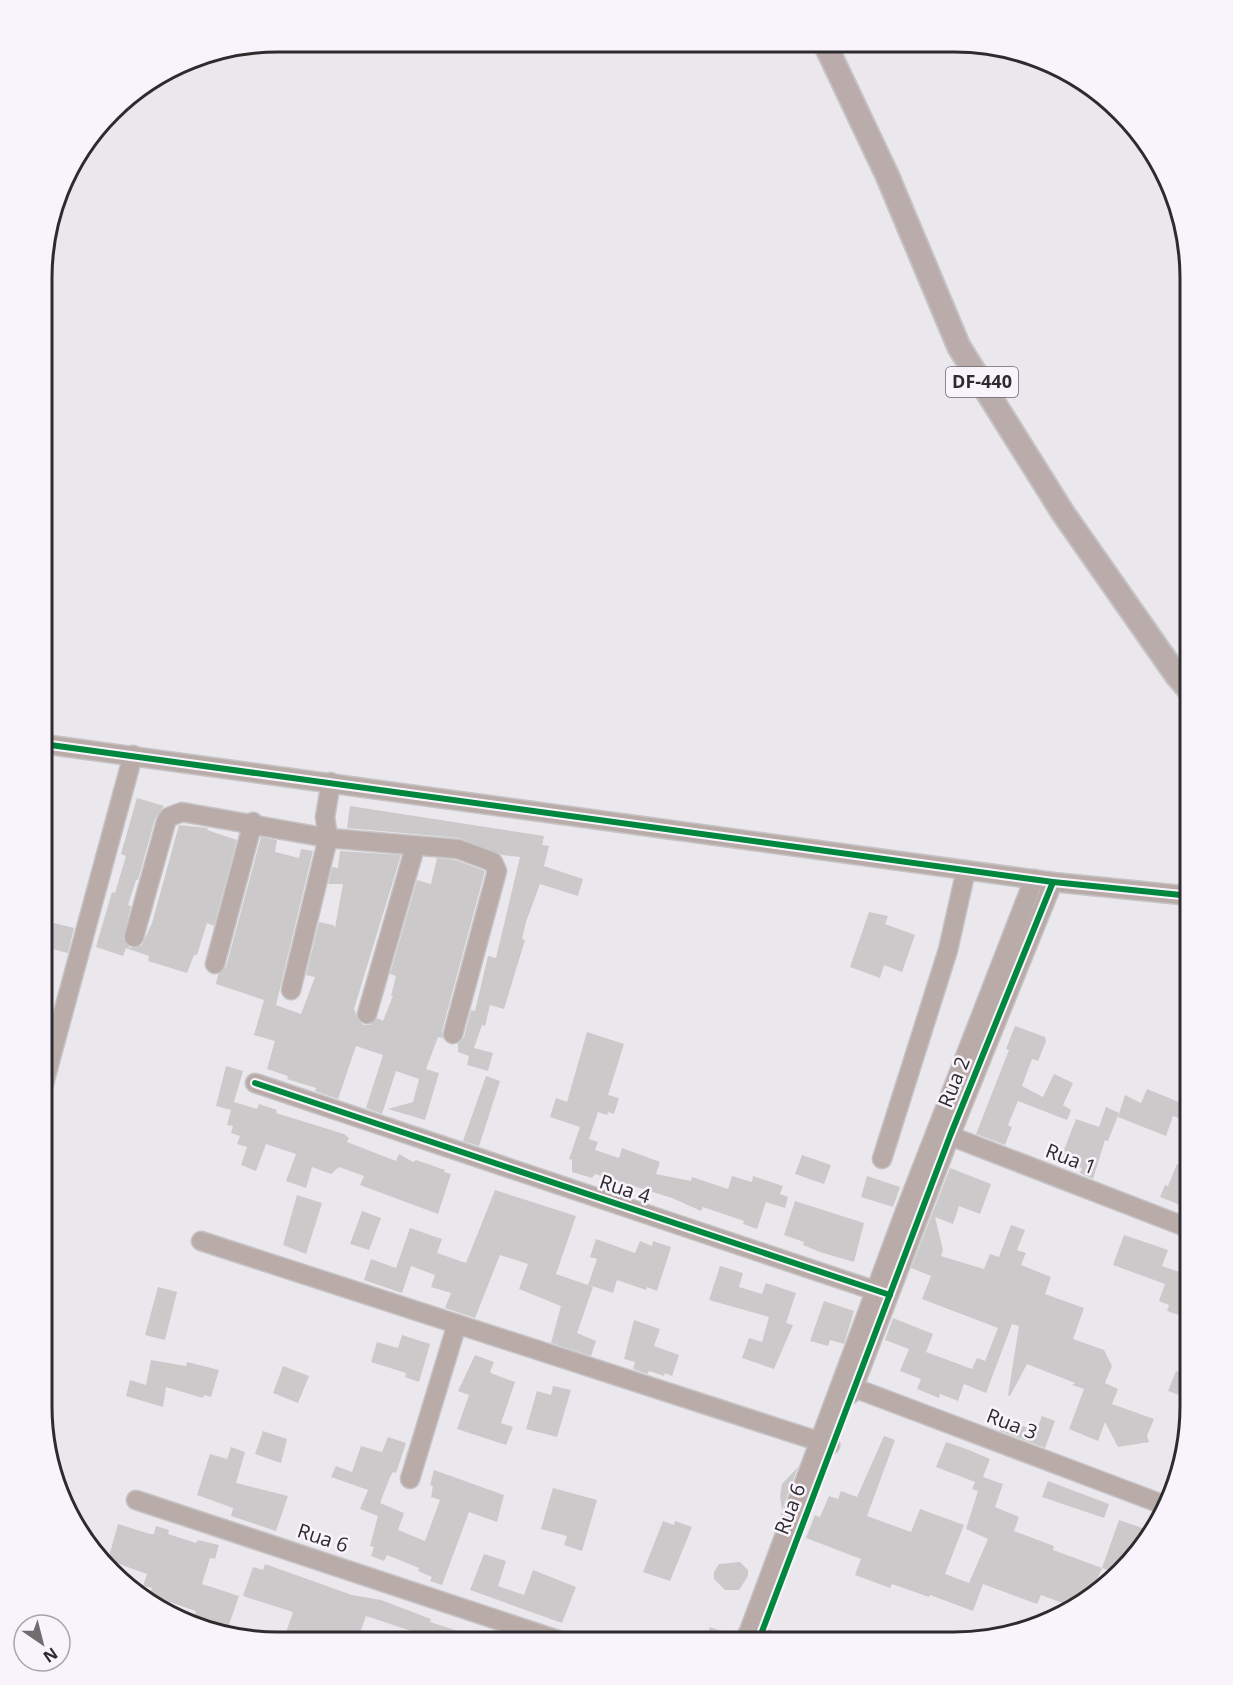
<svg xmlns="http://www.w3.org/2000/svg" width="1233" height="1685" font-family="'Open Sans',sans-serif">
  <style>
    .building { fill: #ccc9ca }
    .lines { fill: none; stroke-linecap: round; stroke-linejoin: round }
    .minor-casing { stroke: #c5c3c6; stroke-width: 21 }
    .major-casing { stroke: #c5c3c6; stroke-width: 26 }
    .minor { stroke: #b9aca8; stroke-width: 18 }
    .major { stroke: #baacab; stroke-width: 22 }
    .cycleway-casing { stroke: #f9f4fc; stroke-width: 10 }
    .cycleway { stroke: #00873e; stroke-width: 6 }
    .labels { text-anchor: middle; stroke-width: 5; stroke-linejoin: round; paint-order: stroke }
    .shield { fill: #f9f4fc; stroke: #6a676c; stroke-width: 1.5 }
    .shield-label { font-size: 18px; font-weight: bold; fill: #2d2b2e }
    .street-label { font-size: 20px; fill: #2d2b2e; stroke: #f9f4fc }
    .rim { fill: none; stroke: #2d2b2e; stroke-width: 3 }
  </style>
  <rect width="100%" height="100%" fill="#ebe8ed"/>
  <g class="building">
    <path d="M 137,798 L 164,806 L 155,819 L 138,880 L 136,880 L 128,905 L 131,906 L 123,939 L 130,948 L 142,945 L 152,923 L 179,825 L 208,828 L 207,830 L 237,840 L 214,926 L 207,923 L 197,955 L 194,955 L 187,973 L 148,961 L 149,956 L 126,948 L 123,956 L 96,947 L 112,892 L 115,893 L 126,856 L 121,854 Z"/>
    <path d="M 350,806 L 544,836 L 542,845 L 549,846 L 544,866 L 583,879 L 578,896 L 540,884 L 526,922 L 522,939 L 525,940 L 504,1009 L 490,1005 L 485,1026 L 482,1025 L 474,1048 L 493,1053 L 488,1071 L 467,1065 L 469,1056 L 458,1052 L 458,1044 L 464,1037 L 471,1010 L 475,1011 L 488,956 L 496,958 L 520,857 L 502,855 L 459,838 L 347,828 Z"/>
    <path d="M 261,837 L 277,840 L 275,852 L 299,858 L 301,849 L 313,851 L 276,1005 L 301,1014 L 315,977 L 306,975 L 319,922 L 333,925 L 335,928 L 343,884 L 328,884 L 332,867 L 338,868 L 340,851 L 401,855 L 354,1009 L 359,1021 L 364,1025 L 370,1025 L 377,1018 L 383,1021 L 393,996 L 391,996 L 396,976 L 390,974 L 417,880 L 431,884 L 437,858 L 456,860 L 485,871 L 442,1031 L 443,1038 L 438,1037 L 426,1069 L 439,1073 L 425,1120 L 388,1109 L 413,1102 L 419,1079 L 396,1071 L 382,1114 L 366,1108 L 383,1055 L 356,1046 L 338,1099 L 315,1091 L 316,1088 L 287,1079 L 288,1076 L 267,1069 L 275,1041 L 254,1035 L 264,1000 L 216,984 L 218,975 L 226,967 Z"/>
    <path d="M 869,912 L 888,916 L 885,924 L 915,935 L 902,972 L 884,965 L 880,978 L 850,967 Z"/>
    <path d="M 54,923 L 74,928 L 68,953 L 48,948 Z"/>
    <path d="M 1015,1026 L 1045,1037 L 1046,1041 L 1038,1061 L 1032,1059 L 1022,1086 L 1043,1097 L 1054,1074 L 1073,1083 L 1063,1105 L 1071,1110 L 1067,1120 L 1018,1101 L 1008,1125 L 1012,1127 L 1005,1145 L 976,1134 L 1009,1050 L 1006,1049 Z"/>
    <path d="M 587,1032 L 624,1044 L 608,1095 L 619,1098 L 614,1114 L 608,1112 L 607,1115 L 598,1112 L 589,1139 L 598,1142 L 595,1150 L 619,1158 L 622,1148 L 660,1162 L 656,1174 L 691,1181 L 692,1177 L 728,1189 L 732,1176 L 752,1182 L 753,1176 L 783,1186 L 780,1194 L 788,1197 L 785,1208 L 766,1202 L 757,1229 L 743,1224 L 744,1221 L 703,1207 L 701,1211 L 672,1198 L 595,1174 L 592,1178 L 572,1172 L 572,1160 L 569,1159 L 580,1127 L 550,1117 L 556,1098 L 567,1102 Z"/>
    <path d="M 226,1066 L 243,1071 L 234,1102 L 257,1109 L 259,1104 L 277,1110 L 276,1113 L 344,1134 L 349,1138 L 347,1142 L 396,1161 L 399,1154 L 413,1162 L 416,1160 L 445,1170 L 444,1172 L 451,1174 L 438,1214 L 360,1185 L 364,1176 L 339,1167 L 331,1174 L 312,1167 L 306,1188 L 286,1181 L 296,1154 L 266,1144 L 256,1171 L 241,1165 L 247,1147 L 237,1144 L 240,1136 L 231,1133 L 233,1126 L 227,1125 L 231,1110 L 216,1106 Z"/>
    <path d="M 486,1076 L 500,1081 L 479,1146 L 463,1141 Z"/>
    <path d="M 1147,1089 L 1191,1107 L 1191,1123 L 1173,1116 L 1166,1136 L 1118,1117 L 1125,1095 L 1141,1103 Z"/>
    <path d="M 1106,1107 L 1119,1113 L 1108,1141 L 1105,1140 L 1093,1179 L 1080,1173 L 1082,1168 L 1060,1160 L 1076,1119 L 1099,1127 Z"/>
    <path d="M 802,1155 L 831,1165 L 824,1184 L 795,1174 Z"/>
    <path d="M 1177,1164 L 1191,1169 L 1191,1186 L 1183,1206 L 1160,1197 L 1165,1185 L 1168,1186 Z"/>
    <path d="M 950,1168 L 991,1184 L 980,1214 L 959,1206 L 953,1224 L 935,1217 L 943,1250 L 941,1256 L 984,1269 L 990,1254 L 999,1257 L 1011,1225 L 1025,1230 L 1017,1250 L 1026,1253 L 1021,1265 L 1051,1277 L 1045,1294 L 1084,1308 L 1073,1339 L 1104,1350 L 1112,1366 L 1105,1383 L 1118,1389 L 1112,1404 L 1154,1419 L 1147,1436 L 1149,1442 L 1118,1447 L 1105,1422 L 1098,1441 L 1069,1429 L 1084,1389 L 1072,1385 L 1075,1383 L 1027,1364 L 1010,1396 L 1008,1395 L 1019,1326 L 1012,1324 L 986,1393 L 964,1384 L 958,1401 L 940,1394 L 939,1398 L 917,1389 L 921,1379 L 900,1371 L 909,1349 L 885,1340 L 893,1318 L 933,1334 L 926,1352 L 972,1369 L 977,1358 L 985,1361 L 998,1328 L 922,1299 L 931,1276 L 911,1268 Z"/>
    <path d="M 867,1176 L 900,1187 L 893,1207 L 861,1197 Z"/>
    <path d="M 495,1190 L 576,1216 L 556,1274 L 588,1285 L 597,1259 L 590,1257 L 596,1239 L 635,1253 L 640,1241 L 652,1246 L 653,1241 L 671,1247 L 657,1291 L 647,1287 L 646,1290 L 617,1280 L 613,1293 L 589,1285 L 593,1287 L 577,1333 L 596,1341 L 591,1356 L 551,1343 L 561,1306 L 519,1289 L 528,1264 L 500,1255 L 475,1318 L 445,1308 L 451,1293 L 431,1287 L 435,1275 L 411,1266 L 402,1293 L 364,1280 L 371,1259 L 396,1268 L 410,1228 L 442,1239 L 437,1253 L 466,1263 Z"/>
    <path d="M 297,1195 L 322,1203 L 306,1254 L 283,1245 Z"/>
    <path d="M 795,1201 L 864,1223 L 854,1262 L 820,1252 L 803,1245 L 804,1242 L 784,1235 Z"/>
    <path d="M 362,1211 L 381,1218 L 369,1250 L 350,1244 Z"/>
    <path d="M 1124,1235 L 1168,1250 L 1162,1266 L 1191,1276 L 1191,1319 L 1167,1311 L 1169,1305 L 1159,1301 L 1165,1284 L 1113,1265 Z"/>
    <path d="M 720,1266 L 743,1273 L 739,1287 L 762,1294 L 766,1283 L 796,1293 L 786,1323 L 793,1325 L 774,1369 L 742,1358 L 749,1338 L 762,1342 L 769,1317 L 709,1300 Z"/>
    <path d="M 158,1287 L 177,1292 L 165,1340 L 145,1335 Z"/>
    <path d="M 824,1301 L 854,1311 L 844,1344 L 830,1340 L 828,1346 L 810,1341 Z"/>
    <path d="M 634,1320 L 660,1329 L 654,1346 L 679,1355 L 672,1376 L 665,1373 L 664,1376 L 649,1371 L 647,1374 L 633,1369 L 635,1362 L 624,1359 Z"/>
    <path d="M 402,1335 L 430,1344 L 419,1382 L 405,1377 L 406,1373 L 371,1362 L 377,1342 L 398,1348 Z"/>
    <path d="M 475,1355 L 494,1362 L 490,1372 L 493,1374 L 515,1382 L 501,1423 L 513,1427 L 506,1445 L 457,1429 L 469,1395 L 458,1391 Z"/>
    <path d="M 151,1360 L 186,1366 L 187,1362 L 219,1370 L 211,1397 L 204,1395 L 203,1398 L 166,1387 L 163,1407 L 126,1396 L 130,1380 L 146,1385 Z"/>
    <path d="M 283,1366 L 309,1376 L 298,1403 L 273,1393 Z"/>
    <path d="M 1176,1371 L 1190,1376 L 1190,1399 L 1168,1391 Z"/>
    <path d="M 553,1386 L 571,1390 L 557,1437 L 526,1429 L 537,1391 L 551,1395 Z"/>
    <path d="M 1042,1416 L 1055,1421 L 1045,1448 L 1000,1431 L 1004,1419 L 1036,1431 Z"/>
    <path d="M 263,1431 L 287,1439 L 281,1463 L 255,1454 Z"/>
    <path d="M 884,1436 L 895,1440 L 867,1516 L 911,1532 L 920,1509 L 964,1525 L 945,1574 L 969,1583 L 988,1539 L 966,1529 L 978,1491 L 972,1489 L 975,1482 L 936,1467 L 946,1442 L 969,1450 L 990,1459 L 983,1477 L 1003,1484 L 995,1507 L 1019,1517 L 1014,1531 L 1054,1546 L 1053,1550 L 1102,1568 L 1090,1598 L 1076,1608 L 1041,1595 L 1037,1604 L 983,1584 L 973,1611 L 930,1595 L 929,1597 L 892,1584 L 890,1588 L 855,1575 L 861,1559 L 806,1538 L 815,1515 L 820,1517 L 829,1496 L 838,1499 L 841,1491 L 857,1497 Z"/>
    <path d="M 388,1437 L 406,1443 L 396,1473 L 393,1472 L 390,1477 L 380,1503 L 404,1513 L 398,1530 L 425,1541 L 440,1500 L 431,1497 L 433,1486 L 430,1485 L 434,1470 L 504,1495 L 497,1522 L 469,1512 L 442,1585 L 430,1581 L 432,1577 L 418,1571 L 419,1568 L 387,1555 L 384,1561 L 371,1556 L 374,1547 L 370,1546 L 378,1516 L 360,1509 L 368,1490 L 331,1477 L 336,1466 L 352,1472 L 361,1446 L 382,1452 Z"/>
    <path d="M 231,1447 L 245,1452 L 236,1483 L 288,1496 L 276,1531 L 231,1516 L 233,1508 L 197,1495 L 210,1454 L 227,1459 Z"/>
    <path d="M 798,1467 L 782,1510 L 780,1496 L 782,1484 Z"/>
    <path d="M 1048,1481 L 1109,1504 L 1104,1518 L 1042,1497 Z"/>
    <path d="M 553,1488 L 597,1500 L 582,1551 L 564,1545 L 567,1536 L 541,1529 Z"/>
    <path d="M 1119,1520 L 1154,1532 L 1119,1574 L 1102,1568 Z"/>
    <path d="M 663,1521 L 674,1525 L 675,1521 L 692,1527 L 670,1581 L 643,1572 Z"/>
    <path d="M 118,1524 L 150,1534 L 154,1534 L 156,1526 L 169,1530 L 168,1534 L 196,1543 L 198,1540 L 219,1545 L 215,1559 L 210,1558 L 202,1584 L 239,1596 L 226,1633 L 193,1620 L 196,1611 L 149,1595 L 152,1588 L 143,1586 L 147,1574 L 108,1560 Z"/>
    <path d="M 484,1554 L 506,1561 L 498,1586 L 524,1595 L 533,1570 L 576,1587 L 562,1623 L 470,1590 Z"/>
    <path d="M 740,1562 L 748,1570 L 748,1576 L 739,1590 L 725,1590 L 714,1579 L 714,1572 L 719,1564 Z"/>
    <path d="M 265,1564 L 352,1595 L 381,1600 L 431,1619 L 430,1622 L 483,1639 L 483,1642 L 407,1641 L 411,1631 L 366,1616 L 357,1641 L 283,1641 L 293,1612 L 243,1596 L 253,1567 L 263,1570 Z"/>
    <path d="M 710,1627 L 735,1636 L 734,1642 L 704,1642 Z"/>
  </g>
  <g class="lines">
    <g class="minor-casing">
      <g id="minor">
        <path d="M 43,744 L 1053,882 L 1191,896"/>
        <path d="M 134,937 L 166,822 L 169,817 L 182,812 L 328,838 L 458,849 L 493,862 L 497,871 L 453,1034"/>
        <path d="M 215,964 L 253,822"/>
        <path d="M 291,990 L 328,838 L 325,817 L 331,782"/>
        <path d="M 367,1014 L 415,847"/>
        <path d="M 255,1083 L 885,1294"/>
        <path d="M 43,1087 L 133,755"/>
        <path d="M 940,1132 L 1191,1229"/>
        <path d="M 882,1159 L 948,950 L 966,870"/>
        <path d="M 201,1241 L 830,1445"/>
        <path d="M 844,1384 L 1167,1506"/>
        <path d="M 851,1394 L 950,1136 L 1053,882"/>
        <path d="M 410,1479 L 457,1324"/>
        <path d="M 136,1500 L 564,1642"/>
        <path d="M 748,1633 L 772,1642"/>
        <path d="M 745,1642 L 904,1214 L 1034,879"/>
      </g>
    </g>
    <g class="major-casing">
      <path id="major" d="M 825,44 L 887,175 L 959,347 L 1063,513 L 1177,676 L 1191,692"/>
    </g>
    <use href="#minor" class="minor"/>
    <use href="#major" class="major"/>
    <g class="cycleway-casing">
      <g id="cycleway">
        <path d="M 43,744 L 1053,882 L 1191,896"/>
        <path d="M 255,1083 L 890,1295"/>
        <path d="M 758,1642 L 950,1136 L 1053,882"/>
      </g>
    </g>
    <use href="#cycleway" class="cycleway"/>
  </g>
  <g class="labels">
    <rect class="shield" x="946" y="367" width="72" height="30" rx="4.5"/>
    <g class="shield-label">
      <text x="982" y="388">DF-440</text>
    </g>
    <g class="street-label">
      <text transform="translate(954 1082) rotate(-68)" y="7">Rua 2</text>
      <text transform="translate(1071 1159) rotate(21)" y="7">Rua 1</text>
      <text transform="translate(625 1189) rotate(18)" y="7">Rua 4</text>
      <text transform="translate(1012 1424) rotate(21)" y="7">Rua 3</text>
      <text transform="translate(790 1509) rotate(-69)" y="7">Rua 6</text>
      <text transform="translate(323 1538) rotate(18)" y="7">Rua 6</text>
    </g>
  </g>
  <path d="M0 0H1233V1685H0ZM278 52H954A226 226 0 0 1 1180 278V1406A226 226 0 0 1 954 1632H278A226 226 0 0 1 52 1406V278A226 226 0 0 1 278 52Z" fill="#f9f4fc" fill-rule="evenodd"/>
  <path class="rim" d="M278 52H954A226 226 0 0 1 1180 278V1406A226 226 0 0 1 954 1632H278A226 226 0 0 1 52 1406V278A226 226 0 0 1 278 52Z"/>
  <g transform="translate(42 1643) rotate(145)"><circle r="28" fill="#f9f4fc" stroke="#a7a4aa" stroke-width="1.5"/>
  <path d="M0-4.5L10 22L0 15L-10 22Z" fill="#706d71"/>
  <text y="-9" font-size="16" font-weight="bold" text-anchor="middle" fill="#2d2b2e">N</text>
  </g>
</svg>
